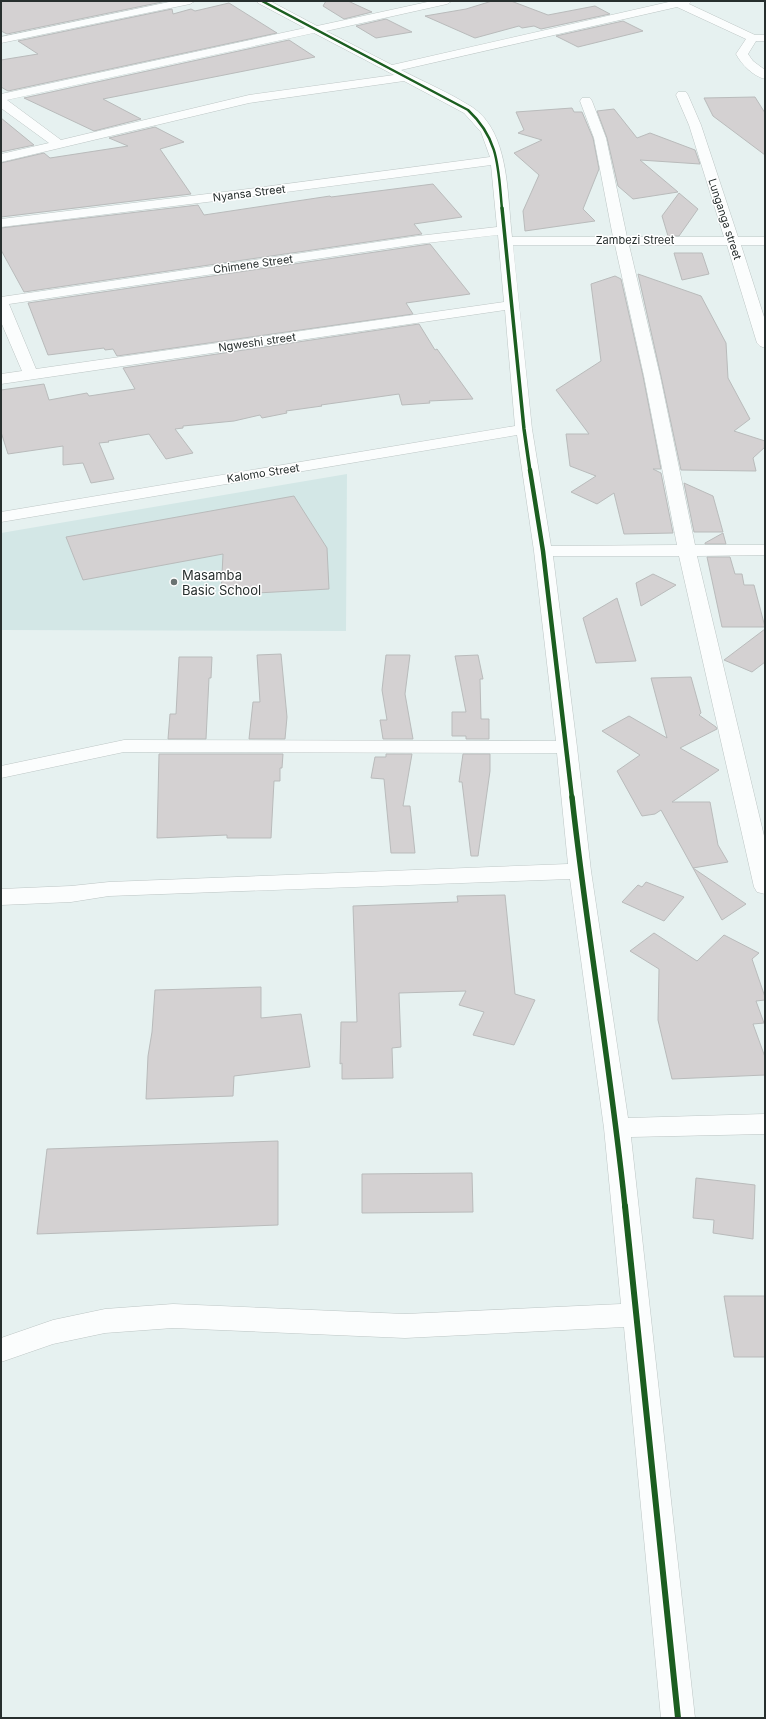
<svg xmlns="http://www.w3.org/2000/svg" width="766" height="1719" font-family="Inter,sans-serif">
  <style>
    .built { fill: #d3e7e6 }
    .building { fill: #d4d1d2; stroke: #b9bbbb }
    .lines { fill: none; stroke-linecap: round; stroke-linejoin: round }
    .minor-casing { stroke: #bdc6c5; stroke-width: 1 }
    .minor { fill: #fbfdfd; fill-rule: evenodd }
    .cycleway-far4-casing { stroke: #fff; stroke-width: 4 }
    .cycleway-far3-casing { stroke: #fff; stroke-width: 5 }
    .cycleway-far2-casing { stroke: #fff; stroke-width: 6 }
    .cycleway-far1-casing { stroke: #fff; stroke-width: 8 }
    .cycleway-casing { stroke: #fff; stroke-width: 9 }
    .cycleway-far4 { stroke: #1b5e20; stroke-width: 2.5 }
    .cycleway-far3 { stroke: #1b5e20; stroke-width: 3.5 }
    .cycleway-far2 { stroke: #1b5e20; stroke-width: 4.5 }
    .cycleway-far1 { stroke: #1b5e20; stroke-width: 5.5 }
    .cycleway { stroke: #1b5e20; stroke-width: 6 }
    .poi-dot { fill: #6a7372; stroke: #fff; stroke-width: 1.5 }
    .labels { text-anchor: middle; stroke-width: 3; stroke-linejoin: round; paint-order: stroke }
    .far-street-label { font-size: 11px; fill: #272f2e; stroke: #fff }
    .poi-label { font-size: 13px; fill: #272f2e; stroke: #fff; text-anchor: start }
  </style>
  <rect width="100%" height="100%" fill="#e6f1f0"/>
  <path class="built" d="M 347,474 L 346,631 L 1,630 L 1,533 Z"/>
  <g class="building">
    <path d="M 1,1 L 167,1 L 7,34 L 1,31 Z"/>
    <path d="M 326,1 L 348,1 L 372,12 L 344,19 L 323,6 Z"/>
    <path d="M 492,1 L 511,1 L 548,15 L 595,6 L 610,14 L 541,29 L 534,26 L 522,28 L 519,26 L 475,38 L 425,16 L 466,9 Z"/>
    <path d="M 229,3 L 277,33 L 8,91 L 1,87 L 1,60 L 38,54 L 18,41 L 172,9 L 173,14 L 191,9 L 195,11 Z"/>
    <path d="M 386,19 L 412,32 L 376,38 L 356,26 Z"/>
    <path d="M 623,21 L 643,31 L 578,47 L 556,36 Z"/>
    <path d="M 289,40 L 315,57 L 103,99 L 141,119 L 94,131 L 24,98 Z"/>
    <path d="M 755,97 L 765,113 L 765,155 L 713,116 L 704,98 Z"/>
    <path d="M 572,108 L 574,112 L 582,112 L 593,138 L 599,169 L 583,209 L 595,221 L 525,231 L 523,211 L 539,175 L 514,153 L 542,140 L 518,133 L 524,130 L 516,112 Z"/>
    <path d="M 614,109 L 637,138 L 650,133 L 695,150 L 700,164 L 640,160 L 678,192 L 633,199 L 618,186 L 607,138 L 597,111 Z"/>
    <path d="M 1,118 L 34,145 L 1,152 Z"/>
    <path d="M 155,127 L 184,142 L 160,149 L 191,194 L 1,217 L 1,163 L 44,153 L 50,158 L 128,146 L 109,138 Z"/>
    <path d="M 433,184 L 462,217 L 414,224 L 422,234 L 24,292 L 1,250 L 1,228 L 198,205 L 204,215 L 330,196 L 331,197 Z"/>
    <path d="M 679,193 L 698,209 L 679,236 L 668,236 L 662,216 Z"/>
    <path d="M 430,244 L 470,294 L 406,303 L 413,314 L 117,356 L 113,349 L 105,350 L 104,348 L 48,355 L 28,303 Z"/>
    <path d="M 674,253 L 702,253 L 709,274 L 682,280 Z"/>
    <path d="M 638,274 L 701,296 L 726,343 L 728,378 L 750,419 L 734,431 L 765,441 L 765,447 L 753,458 L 756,471 L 681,470 L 661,376 Z"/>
    <path d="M 615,276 L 621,279 L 643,376 L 661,469 L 653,469 L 661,473 L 673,533 L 624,534 L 614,493 L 597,504 L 571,492 L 596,476 L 570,466 L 566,434 L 589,434 L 556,390 L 601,361 L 591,284 Z"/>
    <path d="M 419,324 L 435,350 L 437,349 L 473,399 L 429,401 L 430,403 L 402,405 L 399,394 L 321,405 L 322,406 L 286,411 L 287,413 L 262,418 L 260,415 L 234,421 L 183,426 L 183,428 L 175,429 L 193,453 L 166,459 L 149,434 L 108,441 L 109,442 L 99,443 L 114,479 L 91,483 L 83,463 L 63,465 L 63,446 L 8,454 L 1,432 L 1,390 L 44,384 L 49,400 L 87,393 L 89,396 L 135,389 L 123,368 Z"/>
    <path d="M 684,483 L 713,496 L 723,532 L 694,532 Z"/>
    <path d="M 294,496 L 327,548 L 329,589 L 221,595 L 223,554 L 83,580 L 66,537 Z"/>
    <path d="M 723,533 L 726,544 L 705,544 L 705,543 Z"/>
    <path d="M 707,557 L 730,557 L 735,574 L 742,574 L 744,585 L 754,585 L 765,627 L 722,627 Z"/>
    <path d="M 653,574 L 676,585 L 641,606 L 636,583 Z"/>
    <path d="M 617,598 L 636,661 L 596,663 L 583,618 Z"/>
    <path d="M 765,629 L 765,662 L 752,672 L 724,660 Z"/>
    <path d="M 281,654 L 287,717 L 285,739 L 249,739 L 253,702 L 260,702 L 257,655 Z"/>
    <path d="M 386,655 L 410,655 L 405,694 L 413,739 L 383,739 L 380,720 L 387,720 L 382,690 Z"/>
    <path d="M 478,655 L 483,679 L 480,679 L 481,719 L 489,719 L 489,739 L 466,739 L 466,736 L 452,736 L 452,712 L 466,712 L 455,656 Z"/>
    <path d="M 179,657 L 212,657 L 211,678 L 209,678 L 206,739 L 168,739 L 170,714 L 176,714 Z"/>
    <path d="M 691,677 L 701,713 L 699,715 L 716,727 L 717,729 L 680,748 L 719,770 L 672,802 L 710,802 L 718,845 L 728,862 L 693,868 L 661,810 L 655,814 L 642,816 L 617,771 L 640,755 L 602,731 L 629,716 L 667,738 L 651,678 Z"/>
    <path d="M 159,754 L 283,754 L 282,768 L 280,768 L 280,781 L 274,781 L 271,838 L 227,838 L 227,835 L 157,838 Z"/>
    <path d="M 386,754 L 412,754 L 403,806 L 410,806 L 415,853 L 391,853 L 384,779 L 371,778 L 375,757 L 386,757 Z"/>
    <path d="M 463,754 L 490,754 L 490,771 L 478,856 L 471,856 L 462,782 L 459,782 Z"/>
    <path d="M 693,868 L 746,904 L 722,920 Z"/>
    <path d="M 646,882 L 684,897 L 664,921 L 622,902 L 638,885 L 642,887 Z"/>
    <path d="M 505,895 L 515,994 L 535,1000 L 514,1045 L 473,1035 L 484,1012 L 459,1005 L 466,991 L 399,993 L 401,1047 L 392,1048 L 393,1078 L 342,1079 L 342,1063 L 340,1064 L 341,1022 L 357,1022 L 353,906 L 458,902 L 457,896 Z"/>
    <path d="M 654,933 L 697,961 L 724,935 L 759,953 L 752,959 L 765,997 L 765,1000 L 756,1001 L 764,1023 L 753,1024 L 765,1057 L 765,1075 L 672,1079 L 658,1020 L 659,969 L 630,951 Z"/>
    <path d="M 261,987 L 261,1018 L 301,1014 L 310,1067 L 234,1076 L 233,1096 L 146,1099 L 148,1056 L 152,1032 L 155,990 Z"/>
    <path d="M 278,1141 L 278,1225 L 37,1234 L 47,1149 Z"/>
    <path d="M 472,1173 L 473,1212 L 362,1213 L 362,1174 Z"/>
    <path d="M 696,1178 L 755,1185 L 753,1239 L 713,1233 L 714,1220 L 693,1218 Z"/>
    <path d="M 724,1296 L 765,1296 L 765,1357 L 734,1357 Z"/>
  </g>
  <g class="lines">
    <g class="minor-casing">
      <g id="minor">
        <path d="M 174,1 L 195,1 L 190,4 L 1,43 L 1,37 Z"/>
        <path d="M 257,1 L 270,1 L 317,26 L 432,1 L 452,1 L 447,4 L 326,31 L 392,65 L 673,1 L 692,1 L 689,4 L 755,35 L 765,35 L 765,41 L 756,41 L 748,54 L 753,61 L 765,70 L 765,79 C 753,76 742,65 736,54 L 746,39 L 677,7 L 401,70 C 424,82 450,93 472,107 C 510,132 507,196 512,237 L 613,237 L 594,138 L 580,101 L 582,98 L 590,98 L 592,101 L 606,138 L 627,237 L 724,237 L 689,125 L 676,95 L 678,92 L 686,92 L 688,95 L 701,125 L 738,237 L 765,237 L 765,245 L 741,245 L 765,320 L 765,348 L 760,346 L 757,343 L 727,245 L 629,245 L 660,376 L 695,545 L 765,545 L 765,555 L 697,556 L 765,840 L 765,894 L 757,892 L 754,887 L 679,556 L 553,556 L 577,747 L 591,871 L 628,1118 L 765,1114 L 765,1134 L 631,1137 L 695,1718 L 661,1718 L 624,1327 L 405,1338 L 173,1328 L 105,1333 L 53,1344 L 1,1362 L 1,1338 L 53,1320 L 105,1309 L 173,1304 L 405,1314 L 621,1304 L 604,1128 L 570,879 L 109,896 L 71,902 L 1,905 L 1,889 L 71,886 L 109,882 L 568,864 L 557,753 L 124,752 L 1,778 L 1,766 L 124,740 L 556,741 L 534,551 L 517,435 L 1,522 L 1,512 L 515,426 L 505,310 L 1,384 L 1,374 L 22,371 L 1,322 L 1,297 L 418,236 L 497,227 L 491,165 L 240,198 L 1,227 L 1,219 L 240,190 L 490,157 L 481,132 L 464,113 L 404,81 L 249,103 L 1,162 L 1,154 L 49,143 L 1,108 L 1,94 L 305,28 L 258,3 ZM 314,33 L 394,75 L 249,95 L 61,140 L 7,100 ZM 498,235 L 504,302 L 36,369 L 9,304 L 418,244 ZM 513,245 L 615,245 L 644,376 L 677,545 L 551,546 L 532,429 Z"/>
      </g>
    </g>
    <use href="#minor" class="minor"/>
    <g class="cycleway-far4-casing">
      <path id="cycleway-far4" d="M 262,1 L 468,110 C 500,140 498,169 502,209"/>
    </g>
    <g class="cycleway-far3-casing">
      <path id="cycleway-far3" d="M 502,208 L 524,429 L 530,471"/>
    </g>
    <g class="cycleway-far2-casing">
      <path id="cycleway-far2" d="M 530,470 L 543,551 L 572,798"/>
    </g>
    <g class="cycleway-far1-casing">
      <path id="cycleway-far1" d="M 572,797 C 587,934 611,1070 625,1207"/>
    </g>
    <g class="cycleway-casing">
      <path id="cycleway" d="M 625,1206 L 678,1718"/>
    </g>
    <use href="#cycleway-far4" class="cycleway-far4"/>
    <use href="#cycleway-far3" class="cycleway-far3"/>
    <use href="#cycleway-far2" class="cycleway-far2"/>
    <use href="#cycleway-far1" class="cycleway-far1"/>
    <use href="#cycleway" class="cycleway"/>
  </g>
  <circle class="poi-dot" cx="174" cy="582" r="4"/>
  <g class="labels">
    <g class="far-street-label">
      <text transform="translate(249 193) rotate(-7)" y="4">Nyansa Street</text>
      <text transform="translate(725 219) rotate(72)" y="4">Lunganga street</text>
      <text x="635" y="244">Zambezi Street</text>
      <text transform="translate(253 264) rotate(-8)" y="4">Chimene Street</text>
      <text transform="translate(257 342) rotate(-8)" y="4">Ngweshi street</text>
      <text transform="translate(263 473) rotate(-9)" y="4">Kalomo Street</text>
    </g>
    <g class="poi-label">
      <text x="182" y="580">Masamba<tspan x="182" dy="15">Basic School</tspan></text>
    </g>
  </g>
  <rect width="766" height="1719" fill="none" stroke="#272f2e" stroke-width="4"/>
</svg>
